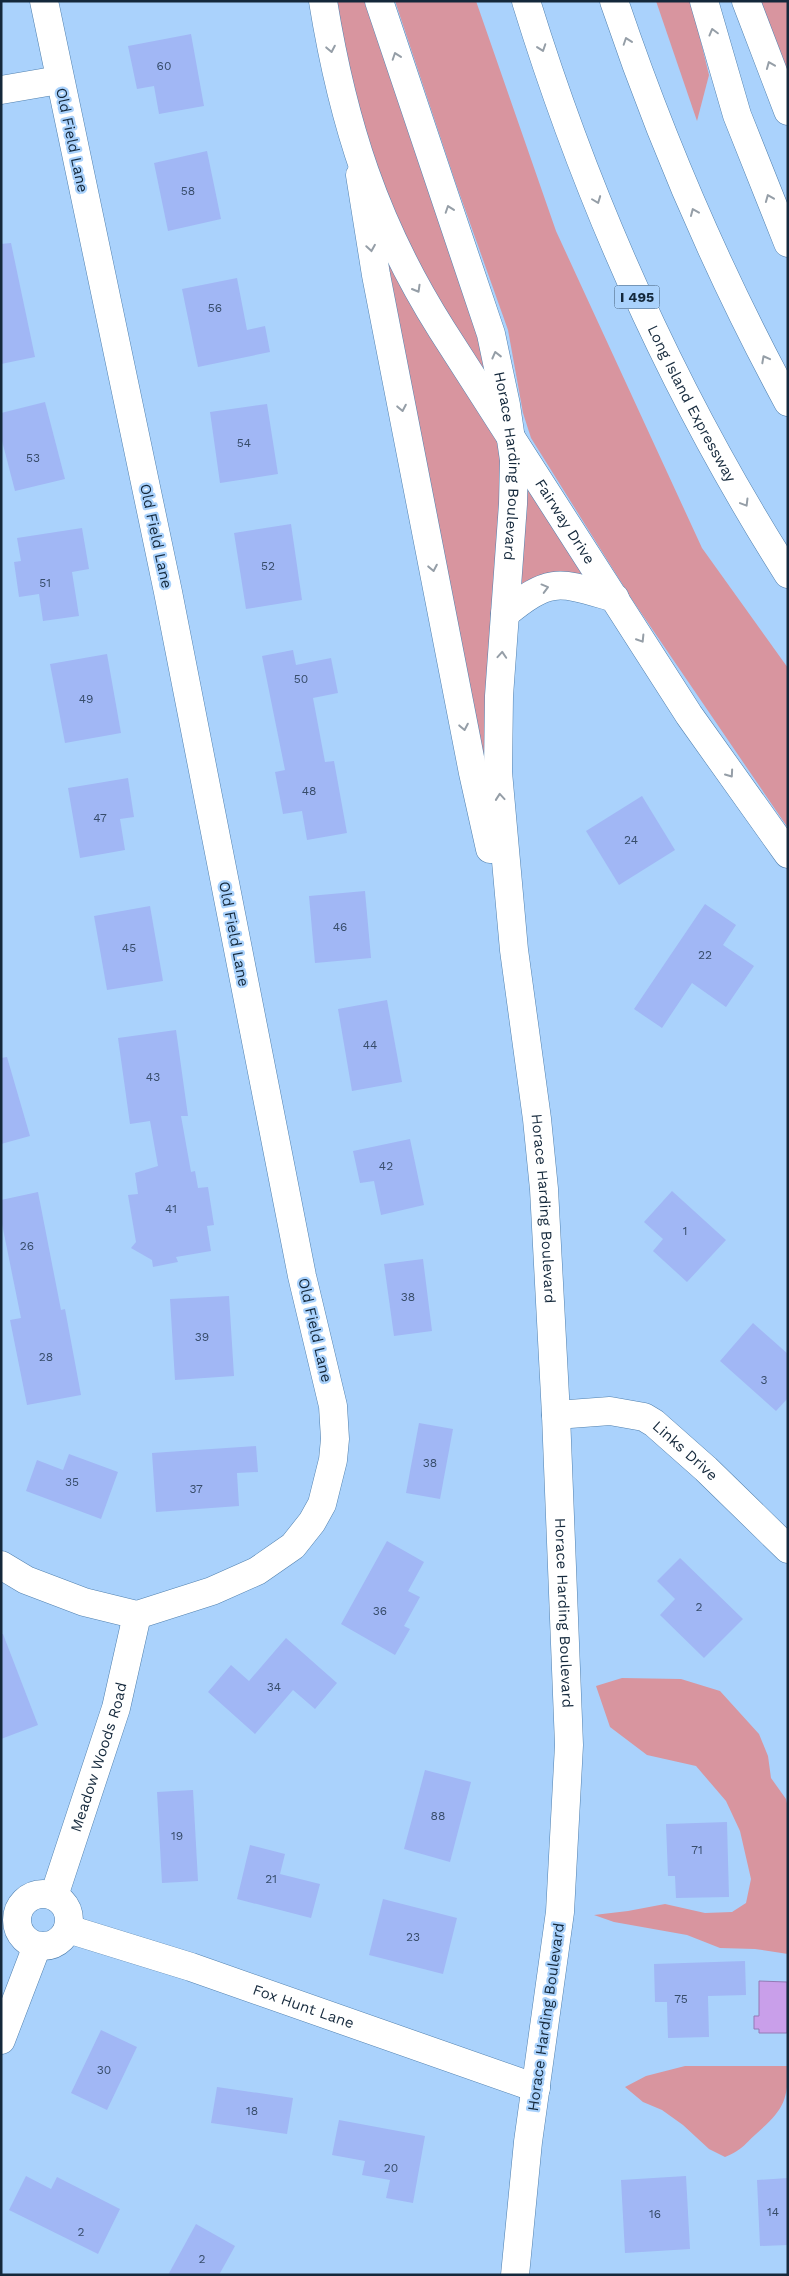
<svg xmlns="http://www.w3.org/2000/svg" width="789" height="2276" font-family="'Work Sans',sans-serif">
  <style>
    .green { fill: #d8959f }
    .water { fill: #c99fea; stroke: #937bb6 }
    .building { fill: #a1b7f5 }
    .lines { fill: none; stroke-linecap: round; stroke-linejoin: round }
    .minor-casing { stroke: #5080af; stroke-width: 29 }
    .major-casing { stroke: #5080af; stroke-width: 29 }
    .highway-casing { stroke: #5080af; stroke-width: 29 }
    .minor { stroke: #fff; stroke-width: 28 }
    .major { stroke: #fff; stroke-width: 28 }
    .highway { stroke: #fff; stroke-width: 28 }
    .oneway { stroke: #959ea7 }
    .labels { text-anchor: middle; stroke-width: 4.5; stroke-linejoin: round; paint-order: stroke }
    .number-label { font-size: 12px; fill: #374c6a }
    .shield { fill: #aad2fc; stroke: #415b75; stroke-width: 1 }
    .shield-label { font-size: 14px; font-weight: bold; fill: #14283b }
    .street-label { font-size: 15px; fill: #14283b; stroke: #aad2fc }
  </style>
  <rect width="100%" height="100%" fill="#aad2fc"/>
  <g class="green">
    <path d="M 323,1 L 379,1 L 506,405 L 615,598 L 581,588 L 505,615 L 514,950 Z"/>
    <path d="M 395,1 L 476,1 L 556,231 L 702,548 L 788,668 L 788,828 L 631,598 L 531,438 L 523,413 L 508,330 L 455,181 Z"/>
    <path d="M 656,1 L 691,1 L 709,75 L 697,121 Z"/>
    <path d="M 754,1 L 788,1 L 788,91 Z"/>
    <path d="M 622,1678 L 681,1679 L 720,1691 L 759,1734 L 768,1756 L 771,1778 L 786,1799 L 788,1808 L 788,1954 L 755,1949 L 720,1948 L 687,1935 L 614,1922 L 594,1915 L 628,1911 L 665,1904 L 705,1913 L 732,1912 L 746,1903 L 751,1879 L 740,1831 L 726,1801 L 696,1766 L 647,1755 L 610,1727 L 596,1686 Z"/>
    <path d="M 685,2066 L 788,2066 C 788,2102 783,2110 756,2134 C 744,2145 742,2150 725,2157 L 709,2149 L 683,2125 L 662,2110 L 643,2102 L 625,2087 L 646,2076 Z"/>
  </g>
  <path class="water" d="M 759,1981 L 787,1982 L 787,2033 L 759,2033 L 759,2029 L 754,2029 L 754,2016 L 759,2016 Z"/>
  <g class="building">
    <path d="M 191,34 L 204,106 L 159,114 L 154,86 L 137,89 L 128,46 Z"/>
    <path d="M 207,151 L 221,219 L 168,231 L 154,163 Z"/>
    <path d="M 11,243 L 35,357 L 1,364 L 1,244 Z"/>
    <path d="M 237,278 L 247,330 L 265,326 L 270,352 L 198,367 L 182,289 Z"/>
    <path d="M 45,402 L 65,479 L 15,491 L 1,437 L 1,413 Z"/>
    <path d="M 267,404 L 278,474 L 220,483 L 210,412 Z"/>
    <path d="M 291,524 L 302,600 L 246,609 L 234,533 Z"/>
    <path d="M 82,528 L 89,569 L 72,572 L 79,616 L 43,621 L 39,594 L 19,597 L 14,562 L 21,561 L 17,538 Z"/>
    <path d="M 293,650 L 296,665 L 331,658 L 338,693 L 313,698 L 325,762 L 334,761 L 347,833 L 307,840 L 302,811 L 283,814 L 275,772 L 285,770 L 262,656 Z"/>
    <path d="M 107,654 L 121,733 L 65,743 L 50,664 Z"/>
    <path d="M 128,778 L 134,817 L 120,819 L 125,850 L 80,858 L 68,788 Z"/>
    <path d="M 642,796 L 675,850 L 619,885 L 586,831 Z"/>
    <path d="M 365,891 L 371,958 L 315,963 L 309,896 Z"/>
    <path d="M 705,904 L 736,925 L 723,945 L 754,966 L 726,1007 L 692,983 L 662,1028 L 634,1009 Z"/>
    <path d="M 150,906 L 163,981 L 107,990 L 94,916 Z"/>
    <path d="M 387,1000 L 402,1082 L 352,1091 L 338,1009 Z"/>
    <path d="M 176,1030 L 188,1116 L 181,1116 L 191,1172 L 195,1171 L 198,1188 L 208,1187 L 214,1225 L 207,1226 L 211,1251 L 176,1257 L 178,1262 L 153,1267 L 152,1260 L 131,1248 L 136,1242 L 128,1195 L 138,1194 L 135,1173 L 158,1166 L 150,1121 L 130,1124 L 118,1038 Z"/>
    <path d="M 7,1057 L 30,1136 L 1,1144 L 1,1058 Z"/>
    <path d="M 410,1139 L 424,1205 L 381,1215 L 374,1181 L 360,1183 L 353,1151 Z"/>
    <path d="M 672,1191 L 726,1240 L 687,1282 L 653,1251 L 663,1239 L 644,1222 Z"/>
    <path d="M 38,1192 L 61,1310 L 65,1309 L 81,1395 L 27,1405 L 10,1320 L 21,1318 L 1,1219 L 1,1200 Z"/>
    <path d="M 423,1259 L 432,1331 L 394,1336 L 384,1264 Z"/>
    <path d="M 229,1296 L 234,1376 L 175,1380 L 170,1299 Z"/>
    <path d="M 753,1323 L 788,1354 L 788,1398 L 776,1411 L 720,1361 Z"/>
    <path d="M 419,1423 L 453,1429 L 440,1499 L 406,1493 Z"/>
    <path d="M 256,1446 L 258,1472 L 237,1473 L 239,1506 L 156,1512 L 152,1453 Z"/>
    <path d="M 69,1454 L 118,1472 L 101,1519 L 26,1491 L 37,1460 L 63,1470 Z"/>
    <path d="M 387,1541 L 424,1562 L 408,1591 L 420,1597 L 404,1626 L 410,1629 L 395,1655 L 341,1624 Z"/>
    <path d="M 680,1558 L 743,1619 L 704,1658 L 660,1615 L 675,1599 L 657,1581 Z"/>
    <path d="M 1,1634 L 3,1634 L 38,1725 L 1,1739 Z"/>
    <path d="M 286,1638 L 337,1683 L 315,1709 L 293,1690 L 255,1734 L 208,1692 L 231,1665 L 249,1681 Z"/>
    <path d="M 425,1770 L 471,1782 L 450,1862 L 404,1849 Z"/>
    <path d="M 193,1790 L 198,1881 L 162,1883 L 157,1792 Z"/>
    <path d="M 727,1822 L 729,1897 L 676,1898 L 675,1876 L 668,1876 L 666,1824 Z"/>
    <path d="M 250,1845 L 285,1854 L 280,1874 L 320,1884 L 311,1918 L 237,1899 Z"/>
    <path d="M 383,1899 L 457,1918 L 443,1974 L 369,1955 Z"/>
    <path d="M 745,1961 L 746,1995 L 708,1996 L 709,2037 L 668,2038 L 667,2002 L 655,2002 L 654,1964 Z"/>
    <path d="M 101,2030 L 137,2047 L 107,2110 L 71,2093 Z"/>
    <path d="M 217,2087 L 293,2098 L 287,2134 L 211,2123 Z"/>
    <path d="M 339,2120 L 425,2136 L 413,2203 L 386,2198 L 390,2180 L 362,2175 L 365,2161 L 332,2155 Z"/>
    <path d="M 26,2176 L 51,2189 L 57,2177 L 120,2209 L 98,2254 L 9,2210 Z"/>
    <path d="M 686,2176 L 690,2249 L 625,2253 L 621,2180 Z"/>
    <path d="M 788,2178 L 788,2245 L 760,2246 L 757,2180 Z"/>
    <path d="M 196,2224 L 235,2246 L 219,2275 L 168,2275 Z"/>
  </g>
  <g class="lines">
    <g class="minor-casing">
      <g id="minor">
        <path id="s1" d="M 379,1 L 491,334 L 506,405 L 514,460 L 513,504 L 499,696 L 498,772 L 514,950 L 537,1119 L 544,1189 L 556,1415 L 569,1745 L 560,1912 L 528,2142 L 515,2275"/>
        <path d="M 1,90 L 59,80"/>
        <path d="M 360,175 L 376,275 L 473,773 L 490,849"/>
        <path d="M 505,614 C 551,576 559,582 615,598"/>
        <path id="s2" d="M 556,1415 L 610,1411 L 644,1417 L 654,1423 L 706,1469 L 788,1549"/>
        <path d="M 1,1565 L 26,1580 L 84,1602 L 137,1615 L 212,1591 L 257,1571 L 293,1546 L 312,1522 L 322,1504 L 333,1460 L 335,1439 L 333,1406 L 302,1276 L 168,592 L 44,1"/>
        <circle cx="43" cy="1920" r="26"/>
        <path id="s3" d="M 54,1896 L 116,1708 L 137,1615"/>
        <path id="s4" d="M 68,1929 L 191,1967 L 536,2088"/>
        <path d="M 1,2040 L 37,1946"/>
      </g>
    </g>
    <g class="major-casing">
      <g id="major">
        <path id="s5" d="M 323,1 C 343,124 375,224 442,330 L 689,715 L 788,854"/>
        <path d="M 746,1 L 788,111"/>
      </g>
    </g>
    <g class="highway-casing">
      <g id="highway">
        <path id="s6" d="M 526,1 C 588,202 675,396 788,574"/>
        <path d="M 614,1 C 661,140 718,273 788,402"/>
        <path d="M 704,1 L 737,115 L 788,243"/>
      </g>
    </g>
    <use href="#minor" class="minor"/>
    <use href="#major" class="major"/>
    <use href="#highway" class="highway"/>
  </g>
  <defs><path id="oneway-chevron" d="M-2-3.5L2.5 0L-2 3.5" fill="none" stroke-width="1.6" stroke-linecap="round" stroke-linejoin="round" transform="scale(1.25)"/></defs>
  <g class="oneway">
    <use href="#oneway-chevron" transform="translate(713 32) rotate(-105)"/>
    <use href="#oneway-chevron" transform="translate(627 41) rotate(-109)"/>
    <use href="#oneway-chevron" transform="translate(542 48) rotate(71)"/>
    <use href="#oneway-chevron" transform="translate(331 49) rotate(79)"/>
    <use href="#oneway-chevron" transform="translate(396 56) rotate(-109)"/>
    <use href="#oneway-chevron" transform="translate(770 65) rotate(-112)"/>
    <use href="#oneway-chevron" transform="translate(769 198) rotate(-112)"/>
    <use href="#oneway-chevron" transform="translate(597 200) rotate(69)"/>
    <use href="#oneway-chevron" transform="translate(449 209) rotate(-109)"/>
    <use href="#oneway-chevron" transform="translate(694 212) rotate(-113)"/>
    <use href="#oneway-chevron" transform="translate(371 248) rotate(81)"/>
    <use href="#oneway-chevron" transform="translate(417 289) rotate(60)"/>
    <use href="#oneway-chevron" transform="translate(496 355) rotate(-104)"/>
    <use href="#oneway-chevron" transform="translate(765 359) rotate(-118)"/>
    <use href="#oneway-chevron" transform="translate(402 408) rotate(79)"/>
    <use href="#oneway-chevron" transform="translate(745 503) rotate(59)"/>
    <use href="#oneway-chevron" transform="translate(433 568) rotate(79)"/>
    <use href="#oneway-chevron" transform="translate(545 588) rotate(-15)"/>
    <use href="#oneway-chevron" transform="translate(641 639) rotate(58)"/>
    <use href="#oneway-chevron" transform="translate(502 655) rotate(-86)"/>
    <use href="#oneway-chevron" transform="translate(464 727) rotate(79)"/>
    <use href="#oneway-chevron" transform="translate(730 774) rotate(55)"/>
    <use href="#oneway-chevron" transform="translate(500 797) rotate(-95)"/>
  </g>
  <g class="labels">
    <g class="number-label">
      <text x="164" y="70">60</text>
      <text x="188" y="195">58</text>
      <text x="215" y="312">56</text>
      <text x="244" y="447">54</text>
      <text x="33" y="462">53</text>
      <text x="268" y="570">52</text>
      <text x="45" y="587">51</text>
      <text x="301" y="683">50</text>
      <text x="86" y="703">49</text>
      <text x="309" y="795">48</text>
      <text x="100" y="822">47</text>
      <text x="631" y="844">24</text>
      <text x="340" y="931">46</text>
      <text x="129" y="952">45</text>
      <text x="705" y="959">22</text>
      <text x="370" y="1049">44</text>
      <text x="153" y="1081">43</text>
      <text x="386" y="1170">42</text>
      <text x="171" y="1213">41</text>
      <text x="685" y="1235">1</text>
      <text x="27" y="1250">26</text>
      <text x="408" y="1301">38</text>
      <text x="202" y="1341">39</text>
      <text x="46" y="1361">28</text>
      <text x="764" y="1384">3</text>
      <text x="430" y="1467">38</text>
      <text x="72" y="1486">35</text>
      <text x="196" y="1493">37</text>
      <text x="699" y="1611">2</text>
      <text x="380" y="1615">36</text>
      <text x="274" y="1691">34</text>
      <text x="438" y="1820">88</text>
      <text x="177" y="1840">19</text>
      <text x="697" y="1854">71</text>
      <text x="271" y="1883">21</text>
      <text x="413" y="1941">23</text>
      <text x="681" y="2003">75</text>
      <text x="104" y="2074">30</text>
      <text x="252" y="2115">18</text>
      <text x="391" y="2172">20</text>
      <text x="773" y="2216">14</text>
      <text x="655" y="2218">16</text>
      <text x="81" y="2236">2</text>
      <text x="202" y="2263">2</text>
    </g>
    <rect class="shield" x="614.5" y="285.5" width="45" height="23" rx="4"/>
    <g class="shield-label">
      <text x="637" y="302">I 495</text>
    </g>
    <g class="street-label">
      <text transform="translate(72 140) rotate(78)" y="5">Old Field Lane</text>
      <text dy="5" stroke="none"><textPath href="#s6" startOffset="436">Long Island Expressway</textPath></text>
      <text dy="5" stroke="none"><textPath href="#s1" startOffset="485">Horace Harding Boulevard</textPath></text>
      <text dy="5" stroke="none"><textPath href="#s5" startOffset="580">Fairway Drive</textPath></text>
      <text transform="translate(156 536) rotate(78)" y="5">Old Field Lane</text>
      <text transform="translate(234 934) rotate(79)" y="5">Old Field Lane</text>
      <text dy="5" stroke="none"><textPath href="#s1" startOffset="1231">Horace Harding Boulevard</textPath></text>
      <text transform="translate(315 1330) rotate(77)" y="5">Old Field Lane</text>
      <text dy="5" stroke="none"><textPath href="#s2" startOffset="142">Links Drive</textPath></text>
      <text dy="5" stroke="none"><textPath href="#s1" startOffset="1636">Horace Harding Boulevard</textPath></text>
      <text dy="5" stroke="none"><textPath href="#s3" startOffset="146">Meadow Woods Road</textPath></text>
      <text dy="5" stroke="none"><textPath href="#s4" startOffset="248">Fox Hunt Lane</textPath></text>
      <text transform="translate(546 2017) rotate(-82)" y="5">Horace Harding Boulevard</text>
    </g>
  </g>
  <rect width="789" height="2276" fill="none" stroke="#14283b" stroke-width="5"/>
</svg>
